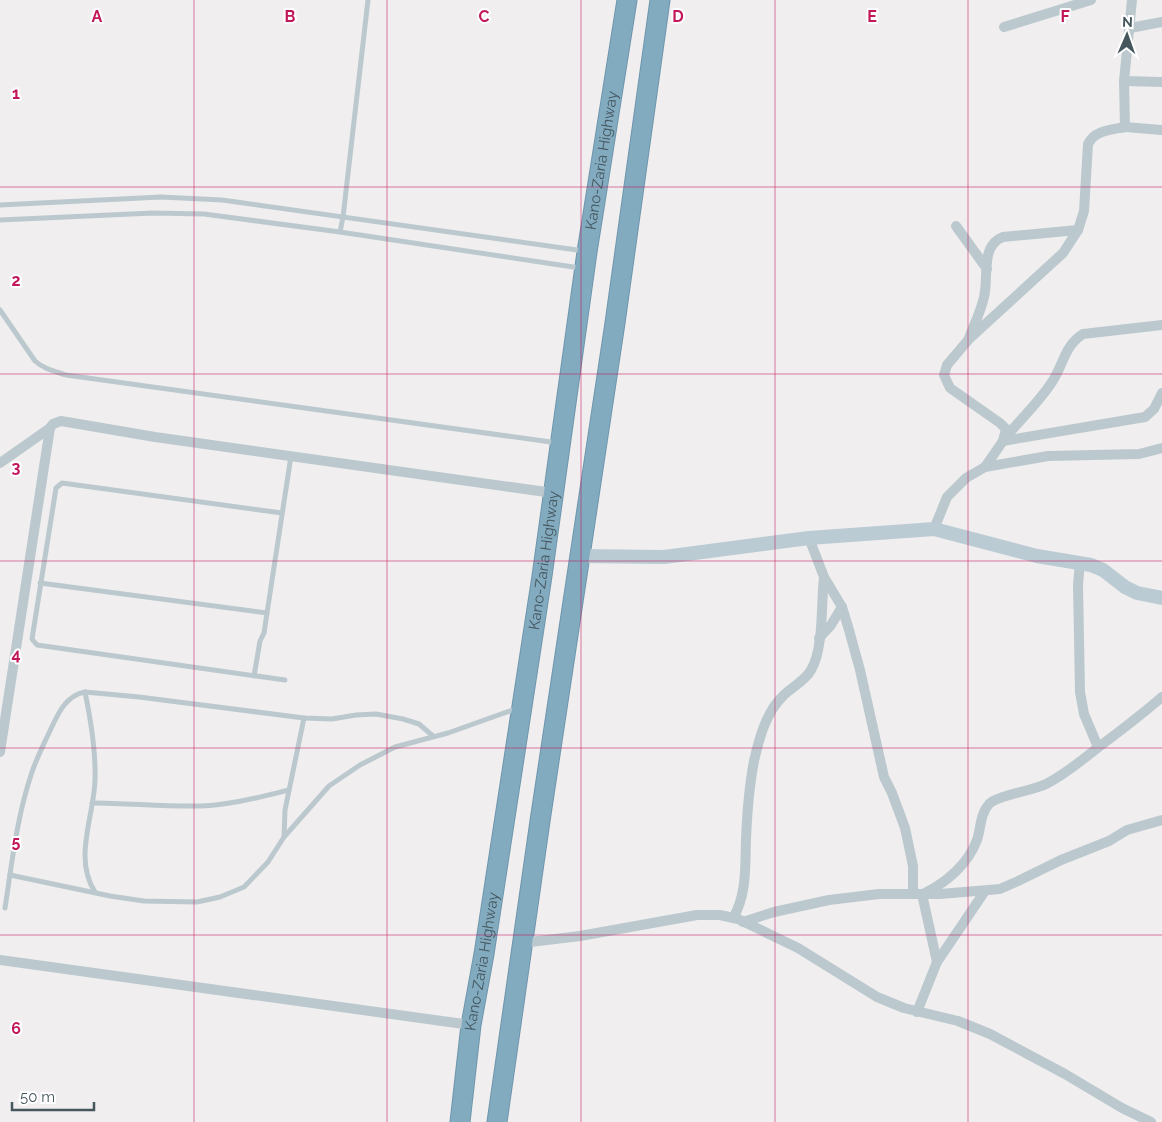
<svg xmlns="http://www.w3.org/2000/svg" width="1162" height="1122" font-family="Raleway,sans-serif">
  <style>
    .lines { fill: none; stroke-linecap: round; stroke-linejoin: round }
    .highway-casing { stroke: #6e96ac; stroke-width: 21 }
    .lane { stroke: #bbc9ce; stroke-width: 5 }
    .street { stroke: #bbc9ce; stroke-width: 10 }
    .secondary { stroke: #bbcbd4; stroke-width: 14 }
    .highway { stroke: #83abc0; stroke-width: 19 }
    .grid { fill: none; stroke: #c2185b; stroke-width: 1; stroke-opacity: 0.55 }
    .labels { text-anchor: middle; stroke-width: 4; stroke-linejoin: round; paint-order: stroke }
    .street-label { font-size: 15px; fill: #45565d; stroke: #fff }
    .grid-label { font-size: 16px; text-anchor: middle; font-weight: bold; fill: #c2185b; stroke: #fff; stroke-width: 4; stroke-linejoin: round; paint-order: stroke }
  </style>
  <rect width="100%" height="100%" fill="#f1eeef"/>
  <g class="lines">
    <g class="highway-casing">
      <g id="highway">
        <path id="s1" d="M 460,1122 L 471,1025 L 484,954 L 542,576 L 587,252 L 627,0"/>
        <path d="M 497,1122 L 540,821 L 615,323 L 660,0"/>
      </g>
    </g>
    <g class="lane">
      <path d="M 0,205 L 161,197 L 222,200 L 584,251"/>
      <path d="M 0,220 L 153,213 L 204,214 L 340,232 L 580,268"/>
      <path d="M 340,232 L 343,217 L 368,0"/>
      <path d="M 0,310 L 35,361 C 44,369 54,371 66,375 L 558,443"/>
      <path d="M 282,513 L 62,483 L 56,488 L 53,507 L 32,639 L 37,645 L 285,680"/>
      <path d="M 40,583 L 267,613"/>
      <path d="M 254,676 L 260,641 L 264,633 L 267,613 L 291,456"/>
      <path d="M 85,692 C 91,721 96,751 95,780 C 94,817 73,858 95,892"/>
      <path d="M 92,803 C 128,803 165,807 201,806 C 231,805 260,797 289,790"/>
      <path d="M 284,837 L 285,810 L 304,718"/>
      <path d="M 10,875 L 110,896 L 144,901 L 197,902 L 220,897 L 244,887 L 268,862 L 284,837 L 329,786 L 360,765 L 395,747 L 448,733 L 518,708"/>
      <path d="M 5,908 C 12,862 17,816 32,772 C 36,760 42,748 47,737 C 56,719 63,696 85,692 L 139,697 L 304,718 L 332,719 L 356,715 L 376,714 L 403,719 L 419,724 L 433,736"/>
    </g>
    <g class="street">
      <path d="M 1132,0 L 1124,81 L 1125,127 L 1162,130"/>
      <path d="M 1004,27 L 1091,0"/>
      <path d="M 1130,28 L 1162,22"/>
      <path d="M 1124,81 L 1162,82"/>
      <path d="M 956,226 L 987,269"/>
      <path d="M 969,338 C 974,325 981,311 984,297 C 989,278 980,245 1003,237 L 1078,230"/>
      <path d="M 1005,438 C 1020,420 1039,402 1052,382 C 1064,364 1064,346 1083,334 L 1162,325"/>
      <path d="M 1003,441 L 1145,417 L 1154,409 L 1162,393"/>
      <path d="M 0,463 L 50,428"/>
      <path d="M 985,467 L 1003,441 L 1006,429 L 1000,423 L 950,388 L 944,375 L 947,365 L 969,339 L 1063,253 L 1078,230 L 1084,211 L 1088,144 C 1095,130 1111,130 1125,127"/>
      <path d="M 934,529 L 947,497 L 966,478 L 985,467 L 1048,456 L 1139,454 L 1162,448"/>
      <path d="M 809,538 L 824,577 L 842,607 L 849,630 L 860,670 L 884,777 L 892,793 L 905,828 L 913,866 L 913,894"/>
      <path d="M 1080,562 L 1078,585 L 1080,692 L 1084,714 L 1098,747"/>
      <path d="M 819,638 L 831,625 L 842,607"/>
      <path d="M 0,752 L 50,428 L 53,424 L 61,421 L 155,437 L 553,493"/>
      <path d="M 925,893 C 947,882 968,864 977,840 C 981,828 980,814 989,804 C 998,795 1032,791 1046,784 C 1064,775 1081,761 1096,749 C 1119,732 1141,715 1162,697"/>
      <path d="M 922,894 L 937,962"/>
      <path d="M 733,918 C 747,895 745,866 746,840 C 747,814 749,787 754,761 C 759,739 766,712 783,696 C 792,687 805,681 811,670 C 824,649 821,602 824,577"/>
      <path d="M 743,922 L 774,912 L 829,900 L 879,894 L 940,894 L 1000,889 L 1018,881 L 1061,860 L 1109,841 L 1127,830 L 1162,820"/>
      <path d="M 522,943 L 580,936 L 697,915 L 720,915 L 738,919 L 798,948 L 877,997 L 904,1008 L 958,1021 L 990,1034 L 1065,1074 L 1122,1108 L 1151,1122"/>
      <path d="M 0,960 L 471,1025"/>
      <path d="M 917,1012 L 937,962 L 985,891"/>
    </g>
    <path class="secondary" d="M 578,556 L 664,557 L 809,538 L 934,529 L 1037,556 L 1091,565 L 1103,570 L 1125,587 L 1137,593 L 1162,598"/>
    <use href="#highway" class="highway"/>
  </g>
  <path class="grid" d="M 194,0 L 194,1122M 387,0 L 387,1122M 581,0 L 581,1122M 775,0 L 775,1122M 968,0 L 968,1122M 0,187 L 1162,187M 0,374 L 1162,374M 0,561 L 1162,561M 0,748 L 1162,748M 0,935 L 1162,935"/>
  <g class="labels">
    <g class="street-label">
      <text dy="5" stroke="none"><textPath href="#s1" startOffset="972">Kano-Zaria Highway</textPath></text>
      <text dy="5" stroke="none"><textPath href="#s1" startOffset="568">Kano-Zaria Highway</textPath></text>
      <text dy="5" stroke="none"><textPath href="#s1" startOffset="162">Kano-Zaria Highway</textPath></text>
    </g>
  </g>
  <g class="grid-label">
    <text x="97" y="22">A</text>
    <text x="290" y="22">B</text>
    <text x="484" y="22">C</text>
    <text x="678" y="22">D</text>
    <text x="872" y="22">E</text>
    <text x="1065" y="22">F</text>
    <text x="16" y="99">1</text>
    <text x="16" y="286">2</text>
    <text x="16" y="473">3</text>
    <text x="16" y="660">4</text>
    <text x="16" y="847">5</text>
    <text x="16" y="1034">6</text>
  </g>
  <g transform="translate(1127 35) rotate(2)" stroke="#ffffff" stroke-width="4" paint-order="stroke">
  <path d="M0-4L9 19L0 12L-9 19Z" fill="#45565d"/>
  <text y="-8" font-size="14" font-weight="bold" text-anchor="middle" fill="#45565d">N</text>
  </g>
  <path d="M12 1102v8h82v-8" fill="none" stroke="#45565d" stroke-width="2.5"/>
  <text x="20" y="1102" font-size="15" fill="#45565d" stroke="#ffffff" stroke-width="4" paint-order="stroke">50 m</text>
</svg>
